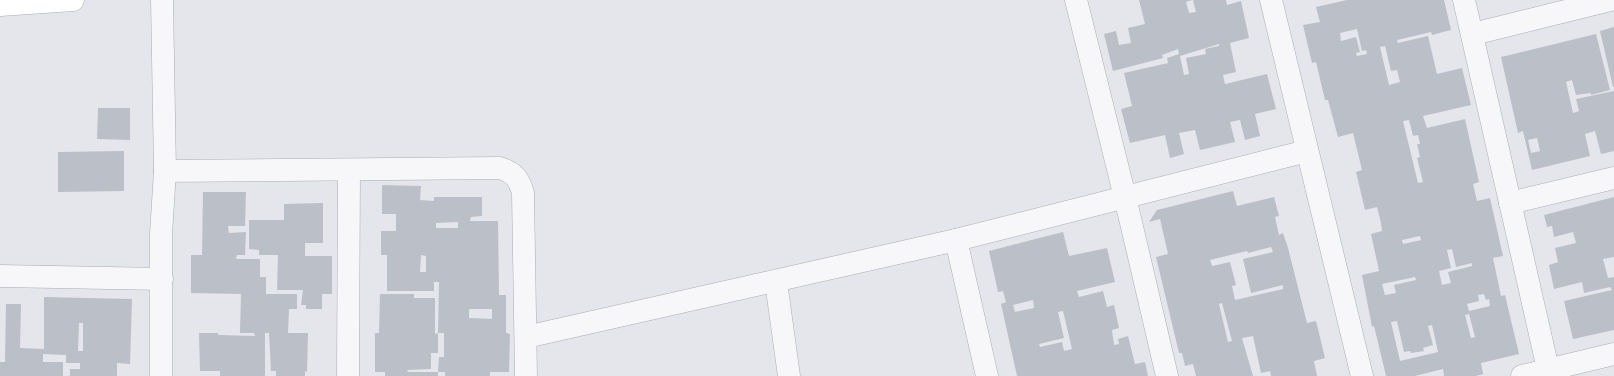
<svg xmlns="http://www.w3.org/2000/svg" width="1614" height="376" font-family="Lato,sans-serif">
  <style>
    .building { fill: #bbbfc8; fill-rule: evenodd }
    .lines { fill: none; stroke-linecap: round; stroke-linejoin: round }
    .minor-casing { stroke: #a9adb5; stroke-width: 23 }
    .major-casing { stroke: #a4aab6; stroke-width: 23 }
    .minor { stroke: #f7f7f9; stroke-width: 22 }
    .major { stroke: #fff; stroke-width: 22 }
  </style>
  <rect width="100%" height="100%" fill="#e4e6eb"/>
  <g class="building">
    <path d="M 1139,0 L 1192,0 L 1186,2 L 1189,13 L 1196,12 L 1193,0 L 1226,0 L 1227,5 L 1241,1 L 1249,38 L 1230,43 L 1236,72 L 1223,75 L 1225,84 L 1267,74 L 1276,109 L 1255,114 L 1260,136 L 1245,140 L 1240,120 L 1230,122 L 1235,142 L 1200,150 L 1195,130 L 1179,133 L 1184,154 L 1170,158 L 1165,135 L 1130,143 L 1121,109 L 1132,106 L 1124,73 L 1168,63 L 1167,58 L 1179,54 L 1178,49 L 1162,55 L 1163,58 L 1113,71 L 1104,34 L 1116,31 L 1119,45 L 1131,43 L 1128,28 L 1145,24 ZM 1219,44 L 1219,46 L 1205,49 L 1206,54 L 1186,58 L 1189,74 L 1184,75 L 1180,56 Z"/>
    <path d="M 1347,0 L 1444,0 L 1451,30 L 1432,35 L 1431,32 L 1397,40 L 1398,43 L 1428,36 L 1437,74 L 1462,68 L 1471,105 L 1423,116 L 1427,128 L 1465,119 L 1479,182 L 1473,184 L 1477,201 L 1490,198 L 1503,256 L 1493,258 L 1501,296 L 1505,295 L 1519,354 L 1481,363 L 1483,374 L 1476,376 L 1444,376 L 1443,369 L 1415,376 L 1386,376 L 1374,326 L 1372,327 L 1362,275 L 1379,271 L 1371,234 L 1382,231 L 1381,223 L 1377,207 L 1365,210 L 1356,172 L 1362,170 L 1353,133 L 1338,137 L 1328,100 L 1325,100 L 1316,62 L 1312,63 L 1303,25 L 1320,22 L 1316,7 ZM 1357,29 L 1362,51 L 1366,50 L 1367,54 L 1357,56 L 1356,53 L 1360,52 L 1356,37 L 1341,41 L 1340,33 ZM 1385,46 L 1391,71 L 1397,70 L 1400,82 L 1389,85 L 1380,47 ZM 1409,120 L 1413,136 L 1418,135 L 1420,144 L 1417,144 L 1420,157 L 1417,158 L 1423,182 L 1418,183 L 1403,121 ZM 1420,236 L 1421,240 L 1403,244 L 1402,240 ZM 1452,249 L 1456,267 L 1472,263 L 1472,266 L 1448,272 L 1451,283 L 1442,285 L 1439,271 L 1451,268 L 1447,250 ZM 1415,277 L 1416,280 L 1394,285 L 1396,293 L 1385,295 L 1382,284 ZM 1484,294 L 1486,300 L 1489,299 L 1490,306 L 1469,311 L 1467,304 L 1479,301 L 1478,295 ZM 1469,314 L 1475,337 L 1471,338 L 1465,315 ZM 1397,321 L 1404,352 L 1410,351 L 1411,353 L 1424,351 L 1423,348 L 1433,345 L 1428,326 L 1432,325 L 1438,352 L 1400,361 L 1391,322 Z"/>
    <path d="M 1614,27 L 1614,87 L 1613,87 L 1600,31 Z"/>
    <path d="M 1596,34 L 1610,90 L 1591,95 L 1591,93 L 1576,95 L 1572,80 L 1566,82 L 1573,113 L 1579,111 L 1576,99 L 1614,91 L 1614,151 L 1601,154 L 1595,131 L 1585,134 L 1590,156 L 1532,170 L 1523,131 L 1518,133 L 1501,57 ZM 1537,138 L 1540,151 L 1531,153 L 1528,140 Z"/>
    <path d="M 98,108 L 130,108 L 130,140 L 97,139 Z"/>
    <path d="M 124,151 L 124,191 L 58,192 L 58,152 Z"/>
    <path d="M 382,185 L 421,186 L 420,200 L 434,201 L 434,197 L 482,197 L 482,216 L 471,217 L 470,221 L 498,221 L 499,295 L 506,295 L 506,333 L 510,334 L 509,372 L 490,372 L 490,376 L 445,376 L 445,372 L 438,372 L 439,357 L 444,357 L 444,333 L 438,333 L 438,353 L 431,353 L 431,369 L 407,370 L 408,372 L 438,372 L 438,376 L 385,376 L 385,372 L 375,372 L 375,333 L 379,333 L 380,294 L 414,294 L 414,298 L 435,298 L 435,334 L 438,333 L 439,282 L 434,282 L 434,291 L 387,291 L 387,255 L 381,255 L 381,231 L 396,231 L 396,214 L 382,214 ZM 458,222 L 458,228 L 436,228 L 436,223 ZM 421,255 L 426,256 L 426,272 L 420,272 ZM 469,309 L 492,309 L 492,319 L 469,318 Z"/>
    <path d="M 1233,191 L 1237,206 L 1274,197 L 1279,216 L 1275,217 L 1279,235 L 1283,233 L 1288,248 L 1307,323 L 1316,321 L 1325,358 L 1314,361 L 1317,376 L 1271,376 L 1270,371 L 1261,373 L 1253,336 L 1242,338 L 1253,376 L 1196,376 L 1193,364 L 1185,366 L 1182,353 L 1179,353 L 1156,257 L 1168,254 L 1160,219 L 1149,222 L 1157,210 ZM 1271,247 L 1273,252 L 1243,259 L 1251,293 L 1283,285 L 1283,289 L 1235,300 L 1232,286 L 1236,285 L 1230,262 L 1212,266 L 1210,260 L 1247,251 L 1248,253 ZM 1222,303 L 1232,341 L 1228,342 L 1219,304 Z"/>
    <path d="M 203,192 L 246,192 L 245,226 L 228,226 L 229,233 L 246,232 L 245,255 L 237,255 L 236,259 L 260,259 L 260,277 L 266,277 L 266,294 L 297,294 L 297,309 L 289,309 L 288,333 L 308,333 L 307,372 L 305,371 L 305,376 L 276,376 L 276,371 L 271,371 L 269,333 L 265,333 L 265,376 L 220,376 L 220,371 L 200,371 L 199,333 L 218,333 L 218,335 L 255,336 L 254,333 L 240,333 L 241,294 L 191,293 L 191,255 L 202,255 Z"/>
    <path d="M 1614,197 L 1614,257 L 1603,259 L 1608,278 L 1614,277 L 1614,330 L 1573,339 L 1564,301 L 1612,290 L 1610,287 L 1584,293 L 1582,282 L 1554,289 L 1549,265 L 1558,262 L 1555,248 L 1576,243 L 1573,232 L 1554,237 L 1552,226 L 1547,227 L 1544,215 Z"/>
    <path d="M 323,203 L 323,243 L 305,243 L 305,256 L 332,256 L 332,294 L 322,294 L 322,309 L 306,309 L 306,305 L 301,305 L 303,290 L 277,290 L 278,255 L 259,255 L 259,250 L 249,249 L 249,220 L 284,220 L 284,204 Z"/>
    <path d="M 1063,232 L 1069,256 L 1107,248 L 1115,282 L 1077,291 L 1079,297 L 1103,291 L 1107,307 L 1114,305 L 1119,328 L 1112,330 L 1114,345 L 1119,344 L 1118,339 L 1128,336 L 1135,364 L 1145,362 L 1148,376 L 1017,376 L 1001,304 L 1006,302 L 1003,291 L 998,292 L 989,251 ZM 1033,300 L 1034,308 L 1015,312 L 1013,305 ZM 1063,311 L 1072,349 L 1064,351 L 1062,342 L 1040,347 L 1039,344 L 1064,338 L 1058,312 Z"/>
    <path d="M 44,297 L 132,299 L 130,364 L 117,363 L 117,376 L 70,376 L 70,369 L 80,369 L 80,363 L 66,363 L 66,355 L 43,354 L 43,362 L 63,362 L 63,376 L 0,376 L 0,362 L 5,362 L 6,304 L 21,304 L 20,348 L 44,349 ZM 79,323 L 83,323 L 83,351 L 78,351 Z"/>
  </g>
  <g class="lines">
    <g class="minor-casing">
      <g id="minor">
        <path d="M 1076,0 L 1125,197 L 1167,376"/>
        <path d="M 1271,0 L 1362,376"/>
        <path d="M 1464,0 L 1548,369"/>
        <path d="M 1473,34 L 1610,0"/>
        <path d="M 165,171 L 500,168 C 514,173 519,178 523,193 L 526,376"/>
        <path d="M 1510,203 L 1614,178"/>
        <path d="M 956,240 L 987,376"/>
        <path d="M 0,276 L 162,279"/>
        <path d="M 776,282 L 789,376"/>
        <path d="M 526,337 L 956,240 L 1307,151"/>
        <path d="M 161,376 L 161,234 L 165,171 L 162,0"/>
        <path d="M 348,376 L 349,170"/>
        <path d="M 1522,376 L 1614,354"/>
      </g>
    </g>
    <g class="major-casing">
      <path id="major" d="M 0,5 L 73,0"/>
    </g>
    <use href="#minor" class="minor"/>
    <use href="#major" class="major"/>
  </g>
</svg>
